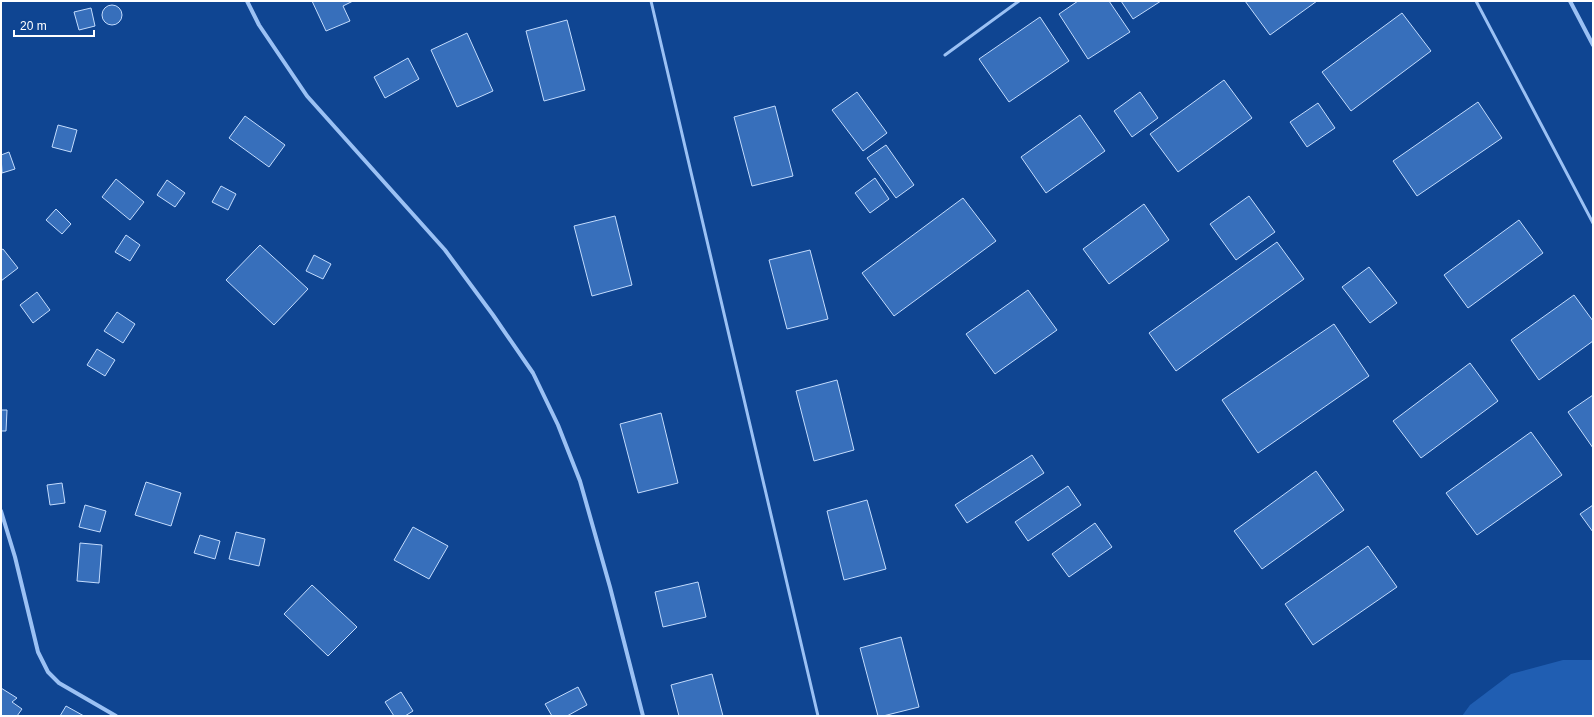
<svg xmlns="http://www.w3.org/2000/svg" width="1594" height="717" font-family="Helvetica,sans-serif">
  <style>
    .green { fill: #205eb2 }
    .building { fill: #376fbb; stroke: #c3dcfe }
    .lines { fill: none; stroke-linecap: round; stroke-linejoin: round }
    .lane { stroke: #9bc1f4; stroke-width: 3 }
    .street { stroke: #9bc1f4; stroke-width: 4 }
  </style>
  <rect width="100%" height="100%" fill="#0f4592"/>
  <path class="green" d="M 1563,660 L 1593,660 L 1593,716 L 1462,716 L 1470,705 L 1511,674 Z"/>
  <g class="building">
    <path d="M 312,1 L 353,1 L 343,6 L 350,21 L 326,31 Z"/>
    <path d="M 1078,1 L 1109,1 L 1130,32 L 1088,59 L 1059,14 Z"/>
    <path d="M 1121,1 L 1161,1 L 1133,19 Z"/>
    <path d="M 1245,1 L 1317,1 L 1270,35 Z"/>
    <circle cx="112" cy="15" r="10"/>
    <path d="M 91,8 L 95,26 L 79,30 L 74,12 Z"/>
    <path d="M 1402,13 L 1431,51 L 1351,111 L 1322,72 Z"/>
    <path d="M 1040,17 L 1069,61 L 1009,102 L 979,59 Z"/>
    <path d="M 567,20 L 585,90 L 544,101 L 526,31 Z"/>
    <path d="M 467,33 L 493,91 L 457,107 L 431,50 Z"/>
    <path d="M 408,58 L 419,79 L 385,98 L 374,77 Z"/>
    <path d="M 1224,80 L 1252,118 L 1178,172 L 1150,134 Z"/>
    <path d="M 857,92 L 887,133 L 863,151 L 832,110 Z"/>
    <path d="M 1140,92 L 1158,118 L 1132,137 L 1114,111 Z"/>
    <path d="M 1478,102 L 1502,138 L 1417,196 L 1393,161 Z"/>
    <path d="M 1318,103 L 1335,128 L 1307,147 L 1290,122 Z"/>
    <path d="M 775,106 L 793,176 L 752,186 L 734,117 Z"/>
    <path d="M 1080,115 L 1105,151 L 1046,193 L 1021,157 Z"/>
    <path d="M 245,116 L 285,145 L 269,167 L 229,138 Z"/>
    <path d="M 58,125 L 77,130 L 71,152 L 52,147 Z"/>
    <path d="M 886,145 L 914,185 L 896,198 L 867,158 Z"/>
    <path d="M 9,152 L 15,169 L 2,173 L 1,155 Z"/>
    <path d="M 875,178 L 889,199 L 870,213 L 855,193 Z"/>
    <path d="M 116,179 L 144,202 L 130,220 L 102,197 Z"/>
    <path d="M 167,180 L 185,193 L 175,207 L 157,195 Z"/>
    <path d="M 221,186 L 236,194 L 228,210 L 212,202 Z"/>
    <path d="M 1249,196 L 1275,232 L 1236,260 L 1210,224 Z"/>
    <path d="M 963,198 L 996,241 L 894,316 L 862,273 Z"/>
    <path d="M 1144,204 L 1169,240 L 1109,284 L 1083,249 Z"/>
    <path d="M 56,209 L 71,224 L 62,234 L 46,220 Z"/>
    <path d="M 615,216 L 632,285 L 592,296 L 574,226 Z"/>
    <path d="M 1519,220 L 1543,253 L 1468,308 L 1444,275 Z"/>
    <path d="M 126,235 L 140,245 L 130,261 L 115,252 Z"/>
    <path d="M 1277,242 L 1304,279 L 1176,371 L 1149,333 Z"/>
    <path d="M 260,245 L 308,289 L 274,325 L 226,280 Z"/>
    <path d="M 3,249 L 18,268 L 1,281 L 1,250 Z"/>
    <path d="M 810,250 L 828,319 L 787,329 L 769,260 Z"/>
    <path d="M 314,255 L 331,264 L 323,279 L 306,271 Z"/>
    <path d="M 1369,267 L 1397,303 L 1370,323 L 1342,287 Z"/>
    <path d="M 1028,290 L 1057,330 L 995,374 L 966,334 Z"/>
    <path d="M 37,292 L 50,310 L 33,323 L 20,305 Z"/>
    <path d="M 1574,295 L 1593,321 L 1593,341 L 1539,380 L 1511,340 Z"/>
    <path d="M 117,312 L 135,324 L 123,343 L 104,331 Z"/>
    <path d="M 1334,324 L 1369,376 L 1258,453 L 1222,400 Z"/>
    <path d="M 97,349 L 115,360 L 105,376 L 87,365 Z"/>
    <path d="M 1470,363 L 1498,401 L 1421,458 L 1393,421 Z"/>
    <path d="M 837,380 L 854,450 L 814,461 L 796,391 Z"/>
    <path d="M 1593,395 L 1593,448 L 1568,412 Z"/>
    <path d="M 1,410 L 7,410 L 6,431 L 1,431 Z"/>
    <path d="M 661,413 L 678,483 L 638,493 L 620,424 Z"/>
    <path d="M 1531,432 L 1562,475 L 1477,535 L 1446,493 Z"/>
    <path d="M 1032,455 L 1044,473 L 967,523 L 955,505 Z"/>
    <path d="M 1316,471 L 1344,510 L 1262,569 L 1234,531 Z"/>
    <path d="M 146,482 L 181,493 L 171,526 L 135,515 Z"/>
    <path d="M 62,483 L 65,503 L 50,505 L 47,485 Z"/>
    <path d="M 1068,486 L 1081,505 L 1028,541 L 1015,522 Z"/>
    <path d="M 867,500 L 886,569 L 844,580 L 827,511 Z"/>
    <path d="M 85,505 L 106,511 L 100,532 L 79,527 Z"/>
    <path d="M 1593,505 L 1593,532 L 1580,514 Z"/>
    <path d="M 1095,523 L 1112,547 L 1069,577 L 1052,554 Z"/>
    <path d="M 413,527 L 448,546 L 429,579 L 394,560 Z"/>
    <path d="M 236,532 L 265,539 L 259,566 L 229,559 Z"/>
    <path d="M 200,535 L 220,541 L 215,559 L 194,553 Z"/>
    <path d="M 80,543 L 102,545 L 99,583 L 77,581 Z"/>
    <path d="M 1368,546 L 1397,587 L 1313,645 L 1285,604 Z"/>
    <path d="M 698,582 L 706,617 L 663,627 L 655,592 Z"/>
    <path d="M 312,585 L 357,627 L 328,656 L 284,614 Z"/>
    <path d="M 901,637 L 919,707 L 883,716 L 878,716 L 860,648 Z"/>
    <path d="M 712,674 L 723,716 L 679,716 L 671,685 Z"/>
    <path d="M 578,687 L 587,705 L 567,716 L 552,716 L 545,704 Z"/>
    <path d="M 1,688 L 17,698 L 12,702 L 22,709 L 17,716 L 1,716 Z"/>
    <path d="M 401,692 L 413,711 L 405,716 L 394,716 L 385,702 Z"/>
    <path d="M 66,706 L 84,716 L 60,716 Z"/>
  </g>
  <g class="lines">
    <g class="lane">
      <path d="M 651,1 L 818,716"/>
      <path d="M 1476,1 L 1593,223"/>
      <path d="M 945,55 L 1019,1"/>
    </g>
    <g class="street">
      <path d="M 247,1 L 259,25 L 307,96 L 445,250 L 493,315 L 533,373 L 558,425 L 580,481 L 610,587 L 643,716"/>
      <path d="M 1570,1 L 1593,45"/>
      <path d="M 1,511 L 15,557 L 38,652 L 48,672 L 59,683 L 116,716"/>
    </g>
  </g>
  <rect width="1594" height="717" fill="none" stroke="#ffffff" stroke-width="4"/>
  <path d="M14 30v6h80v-6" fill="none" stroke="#ffffff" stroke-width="2"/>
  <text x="20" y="30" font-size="12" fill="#ffffff" stroke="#0f4592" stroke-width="3" paint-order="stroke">20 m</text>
</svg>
